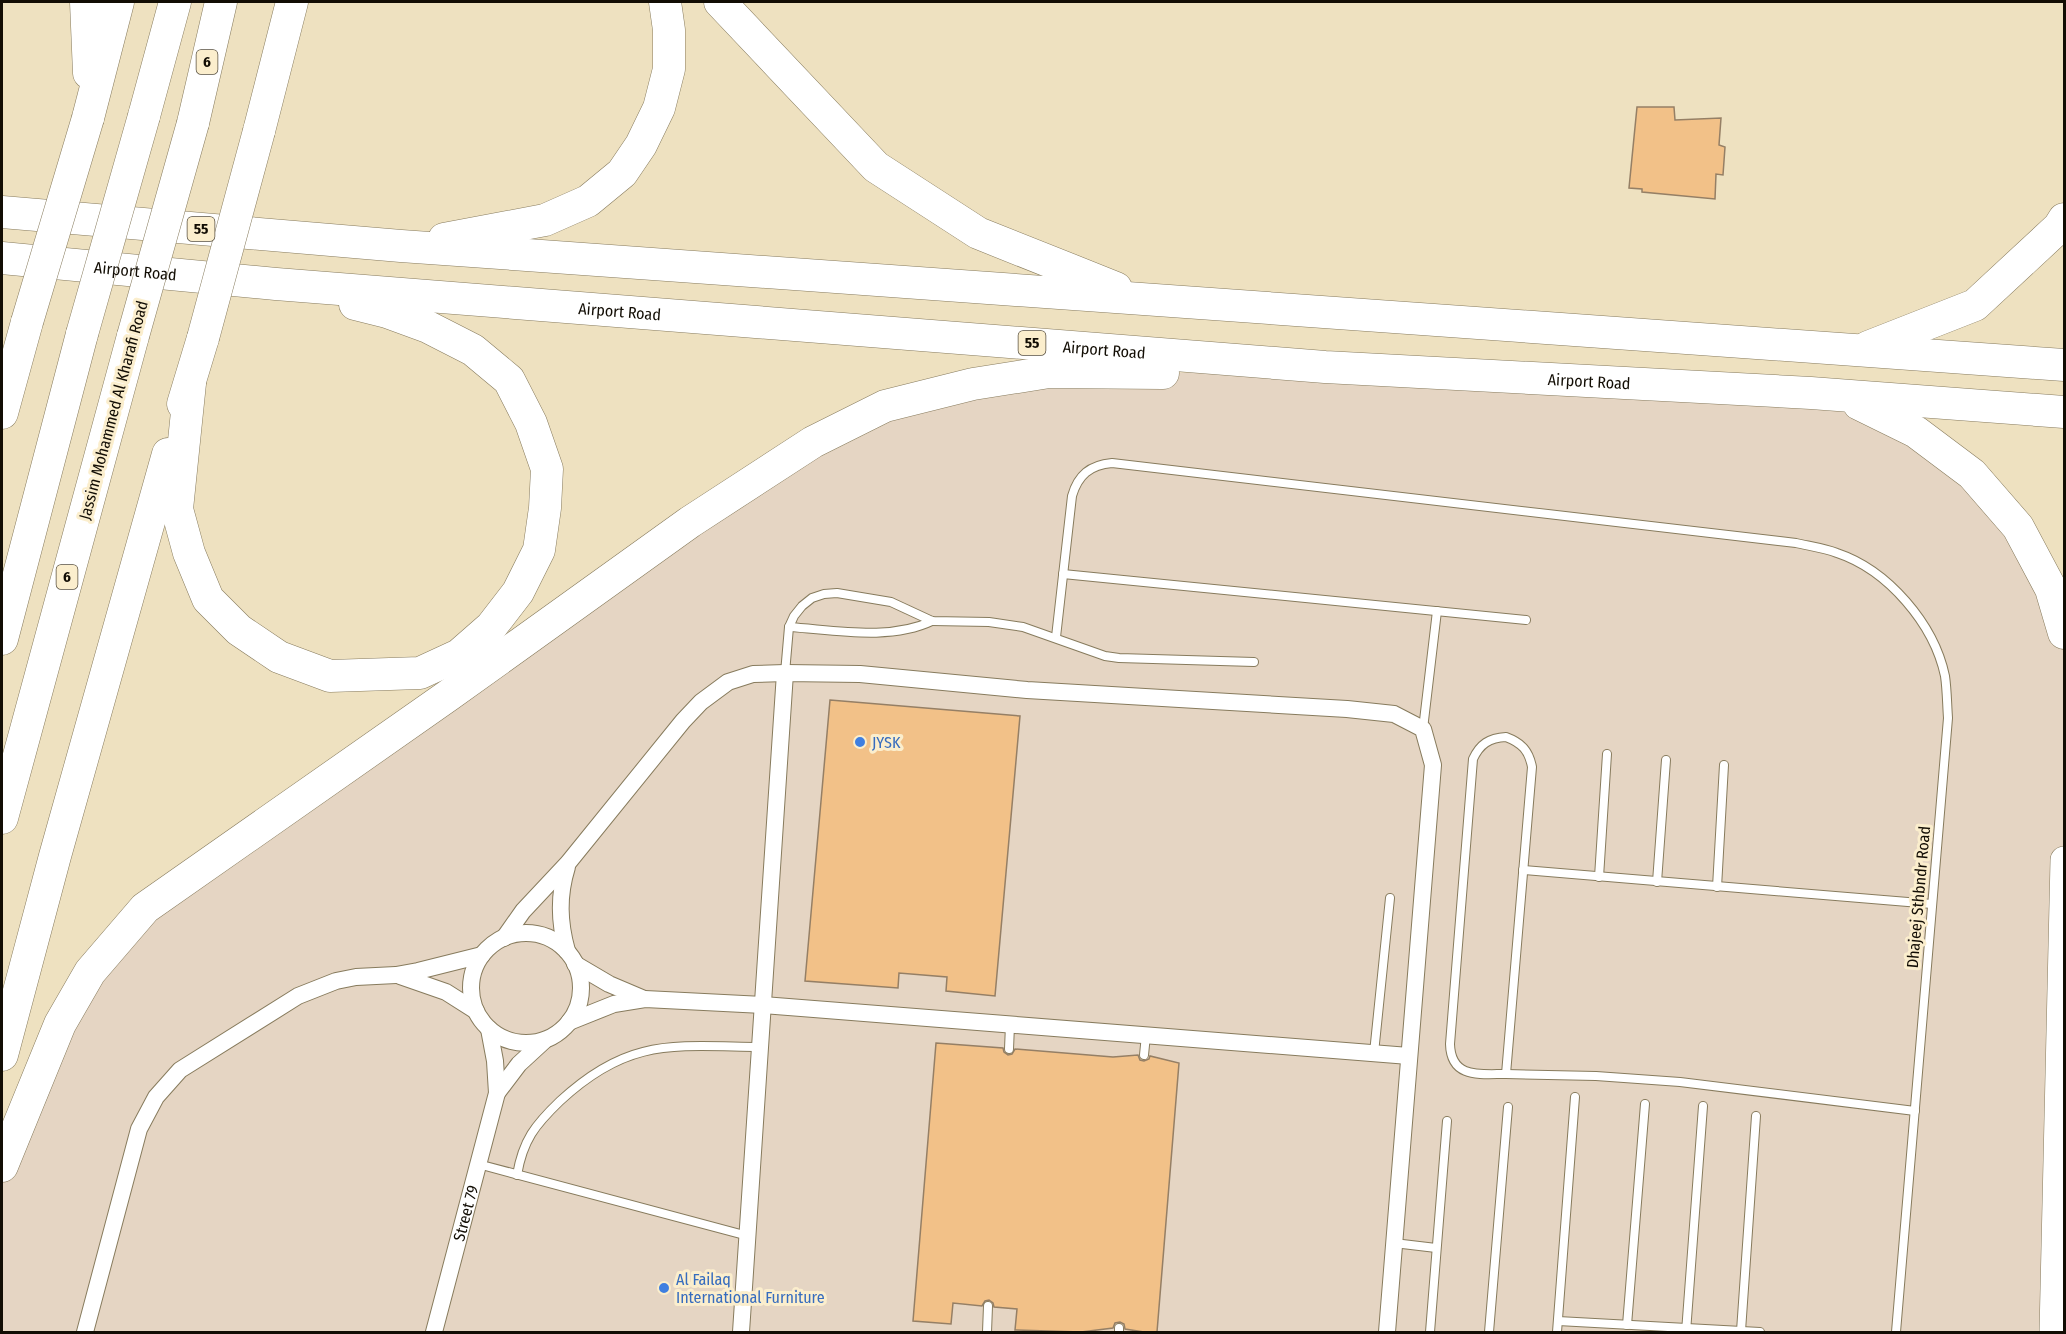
<svg xmlns="http://www.w3.org/2000/svg" width="2066" height="1334" font-family="'Fira Sans Condensed',sans-serif">
  <style>
    .commercial { fill: #e5d5c3 }
    .building { fill: #f2c188; stroke: #957f65; stroke-width: 1.5 }
    .lines { fill: none; stroke-linecap: round; stroke-linejoin: round }
    .lane-casing { stroke: #877b5d; stroke-width: 10 }
    .street-casing { stroke: #877b5d; stroke-width: 18 }
    .primary-casing { stroke: #877b5d; stroke-width: 28 }
    .highway-casing { stroke: #877b5d; stroke-width: 33 }
    .lane { stroke: #fff; stroke-width: 8 }
    .street { stroke: #fff; stroke-width: 16 }
    .primary { stroke: #fff; stroke-width: 27 }
    .highway { stroke: #fff; stroke-width: 32 }
    .highway-bridge-casing { stroke: #877b5d; stroke-width: 33; stroke-linecap: butt }
    .highway-bridge { stroke: #fff; stroke-width: 32 }
    .shop-dot { fill: #3f7fe0; stroke: #fbeecd; stroke-width: 2 }
    .labels { text-anchor: middle; stroke-width: 6; stroke-linejoin: round; paint-order: stroke }
    .shield { fill: #fbeecd; stroke: #585040; stroke-width: 1.5 }
    .shield-label { font-size: 15px; font-weight: bold; fill: #120d04 }
    .street-label { font-size: 16px; fill: #120d04; stroke: #fbeecd }
    .shop-label { font-size: 16px; fill: #366cbe; stroke: #fbeecd; text-anchor: start }
  </style>
  <rect width="100%" height="100%" fill="#eee1c0"/>
  <path class="commercial" d="M 1262,372 L 1811,393 L 1972,474 L 2064,633 L 2063,1332 L 2,1332 L 2,1166 L 125,930 L 885,406 L 1141,373 Z"/>
  <g class="building">
    <path d="M 1637,107 L 1674,107 L 1675,120 L 1721,118 L 1719,145 L 1725,147 L 1723,175 L 1716,174 L 1715,199 L 1642,192 L 1642,189 L 1629,188 Z"/>
    <path d="M 830,700 L 1020,716 L 995,996 L 946,991 L 947,977 L 899,973 L 898,988 L 805,981 Z"/>
    <path d="M 936,1043 L 1003,1048 L 1004,1052 L 1008,1055 L 1012,1054 L 1015,1049 L 1113,1057 L 1138,1055 L 1140,1060 L 1144,1061 L 1149,1059 L 1150,1056 L 1179,1063 L 1157,1332 L 1144,1332 L 1125,1329 L 1124,1324 L 1120,1322 L 1115,1323 L 1113,1328 L 1081,1332 L 1015,1330 L 1017,1309 L 994,1307 L 993,1303 L 989,1300 L 985,1301 L 982,1306 L 953,1303 L 951,1324 L 913,1321 Z"/>
  </g>
  <g class="lines">
    <g class="lane-casing">
      <g id="lane">
        <path d="M 1063,574 L 1526,620"/>
        <path d="M 789,627 C 835,630 890,641 932,621"/>
        <path d="M 1056,637 L 1072,496 C 1078,475 1090,465 1112,463 L 1796,543 C 1809,546 1824,548 1837,553 C 1888,570 1934,624 1945,676 C 1947,690 1947,704 1948,718 L 1896,1332"/>
        <path d="M 785,673 L 789,627 L 794,616 L 802,606 L 812,598 L 824,594 L 837,593 L 891,602 L 932,621 L 989,622 L 1023,627 L 1105,656 L 1119,658 L 1254,662"/>
        <path d="M 1423,729 L 1437,611"/>
        <path d="M 1506,737 C 1522,743 1529,751 1532,767 L 1506,1074 C 1480,1074 1451,1079 1450,1044 L 1473,759 C 1480,744 1489,738 1506,737 Z"/>
        <path d="M 1523,870 L 1932,904"/>
        <path d="M 1599,877 L 1607,754"/>
        <path d="M 1657,882 L 1666,760"/>
        <path d="M 1717,887 L 1724,765"/>
        <path d="M 1009,1049 L 1010,1025"/>
        <path d="M 1374,1053 L 1390,898"/>
        <path d="M 1144,1055 L 1146,1035"/>
        <path d="M 1506,1074 L 1596,1076 L 1680,1082 L 1915,1111"/>
        <path d="M 478,1164 L 748,1236"/>
        <path d="M 517,1175 C 523,1140 535,1125 560,1101 C 629,1037 673,1046 760,1047"/>
        <path d="M 1394,1243 L 1436,1248"/>
        <path d="M 1558,1321 L 1760,1332"/>
        <path d="M 1627,1325 L 1645,1104"/>
        <path d="M 1741,1331 L 1756,1116"/>
        <path d="M 987,1332 L 988,1306"/>
        <path d="M 1119,1332 L 1119,1328"/>
        <path d="M 1430,1332 L 1447,1121"/>
        <path d="M 1489,1332 L 1508,1107"/>
        <path d="M 1557,1332 L 1575,1097"/>
        <path d="M 1686,1332 L 1703,1106"/>
      </g>
    </g>
    <g class="street-casing">
      <g id="street">
        <circle cx="526" cy="988" r="55"/>
        <path d="M 504,938 L 523,911 L 568,863 L 683,721 L 701,702 L 728,682 L 753,674 L 785,673 L 860,674 L 1027,690 L 1347,709 L 1394,714 L 1423,729 L 1433,765 L 1387,1332"/>
        <path d="M 567,951 C 559,922 558,896 567,867"/>
        <path d="M 575,964 L 609,984 L 642,998"/>
        <path d="M 400,976 L 446,992 L 476,1011"/>
        <path d="M 569,1022 L 614,1004 L 645,999 L 763,1005 L 1409,1056"/>
        <path d="M 497,1093 L 519,1064 L 544,1041"/>
        <path d="M 85,1332 L 139,1129 L 156,1097 L 180,1070 L 298,996 L 336,981 L 356,977 L 396,975 L 418,971 L 482,955"/>
        <path id="s1" d="M 434,1332 L 497,1093 L 495,1061 L 489,1029"/>
        <path d="M 741,1332 L 785,673"/>
      </g>
    </g>
    <g class="primary-casing">
      <path id="primary" d="M 2053,1332 L 2064,860"/>
    </g>
    <g class="highway-casing">
      <g id="highway">
        <path d="M 86,2 L 89,73"/>
        <path d="M 720,2 L 876,167 L 978,233 L 1116,288"/>
        <path d="M 144,116 L 175,2"/>
        <path d="M 88,118 L 118,2"/>
        <path d="M 193,123 L 221,2"/>
        <path d="M 259,131 L 292,2"/>
        <path d="M 2,212 L 401,246 L 2064,365"/>
        <path d="M 444,239 L 545,220 L 588,201 L 622,173 L 641,145 L 659,108 L 669,69 L 669,30 L 665,2"/>
        <path id="s2" d="M 2,258 L 276,284 L 1325,367 L 1811,393 L 2064,412"/>
        <path d="M 1868,347 L 1975,305 L 2059,227 L 2064,219"/>
        <path d="M 190,383 L 177,509 L 189,553 L 208,599 L 239,630 L 279,657 L 330,676 L 420,673 L 459,655 L 491,627 L 518,592 L 539,550 L 545,508 L 547,469 L 531,423 L 509,380 L 473,350 L 428,327 L 387,312 L 355,304"/>
        <path d="M 183,404 L 203,338"/>
        <path d="M 1859,404 L 1916,432 L 1972,474 L 2018,527 L 2051,589 L 2064,633"/>
        <path d="M 2,413 L 27,322"/>
        <path d="M 2,639 L 82,334"/>
        <path d="M 2,818 L 133,336"/>
        <path d="M 2,1055 L 55,856 L 168,454"/>
        <path d="M 2,1166 L 60,1024 L 90,972 L 145,908 L 449,695 L 690,522 L 813,442 L 885,406 L 973,384 L 1049,372 L 1163,373"/>
      </g>
    </g>
    <use href="#lane" class="lane"/>
    <use href="#street" class="street"/>
    <use href="#primary" class="primary"/>
    <use href="#highway" class="highway"/>
    <g class="highway-bridge-casing">
      <g id="highway-bridge">
        <path d="M 27,322 L 88,118"/>
        <path d="M 82,334 L 144,116"/>
        <path d="M 133,336 L 193,123"/>
        <path d="M 203,338 L 259,131"/>
      </g>
    </g>
    <use href="#highway-bridge" class="highway-bridge"/>
  </g>
  <g class="shop-dot">
    <circle cx="860" cy="742" r="6"/>
    <circle cx="664" cy="1288" r="6"/>
  </g>
  <g class="labels">
    <g class="shield">
      <rect x="196.5" y="50" width="21" height="24" rx="4.5"/>
      <rect x="187.5" y="217" width="27" height="24" rx="4.5"/>
      <rect x="1018.5" y="331" width="27" height="24" rx="4.5"/>
      <rect x="56.5" y="565" width="21" height="24" rx="4.5"/>
    </g>
    <g class="shield-label">
      <text x="207" y="67">6</text>
      <text x="201" y="234">55</text>
      <text x="1032" y="348">55</text>
      <text x="67" y="582">6</text>
    </g>
    <g class="street-label">
      <text dy="6" stroke="none"><textPath href="#s2" startOffset="134">Airport Road</textPath></text>
      <text dy="6" stroke="none"><textPath href="#s2" startOffset="620">Airport Road</textPath></text>
      <text dy="6" stroke="none"><textPath href="#s2" startOffset="1106">Airport Road</textPath></text>
      <text dy="6" stroke="none"><textPath href="#s2" startOffset="1592">Airport Road</textPath></text>
      <text transform="translate(113 410) rotate(-75)" y="6">Jassim Mohammed Al Kharafi Road</text>
      <text transform="translate(1918 897) rotate(-85)" y="6">Dhajeej Sthbndr Road</text>
      <text dy="6" stroke="none"><textPath href="#s1" startOffset="123">Street 79</textPath></text>
    </g>
    <g class="shop-label">
      <text x="872" y="748">JYSK</text>
      <text x="676" y="1285">Al Failaq<tspan x="676" dy="18">International Furniture</tspan></text>
    </g>
  </g>
  <rect width="2066" height="1334" fill="none" stroke="#120d04" stroke-width="6"/>
</svg>
